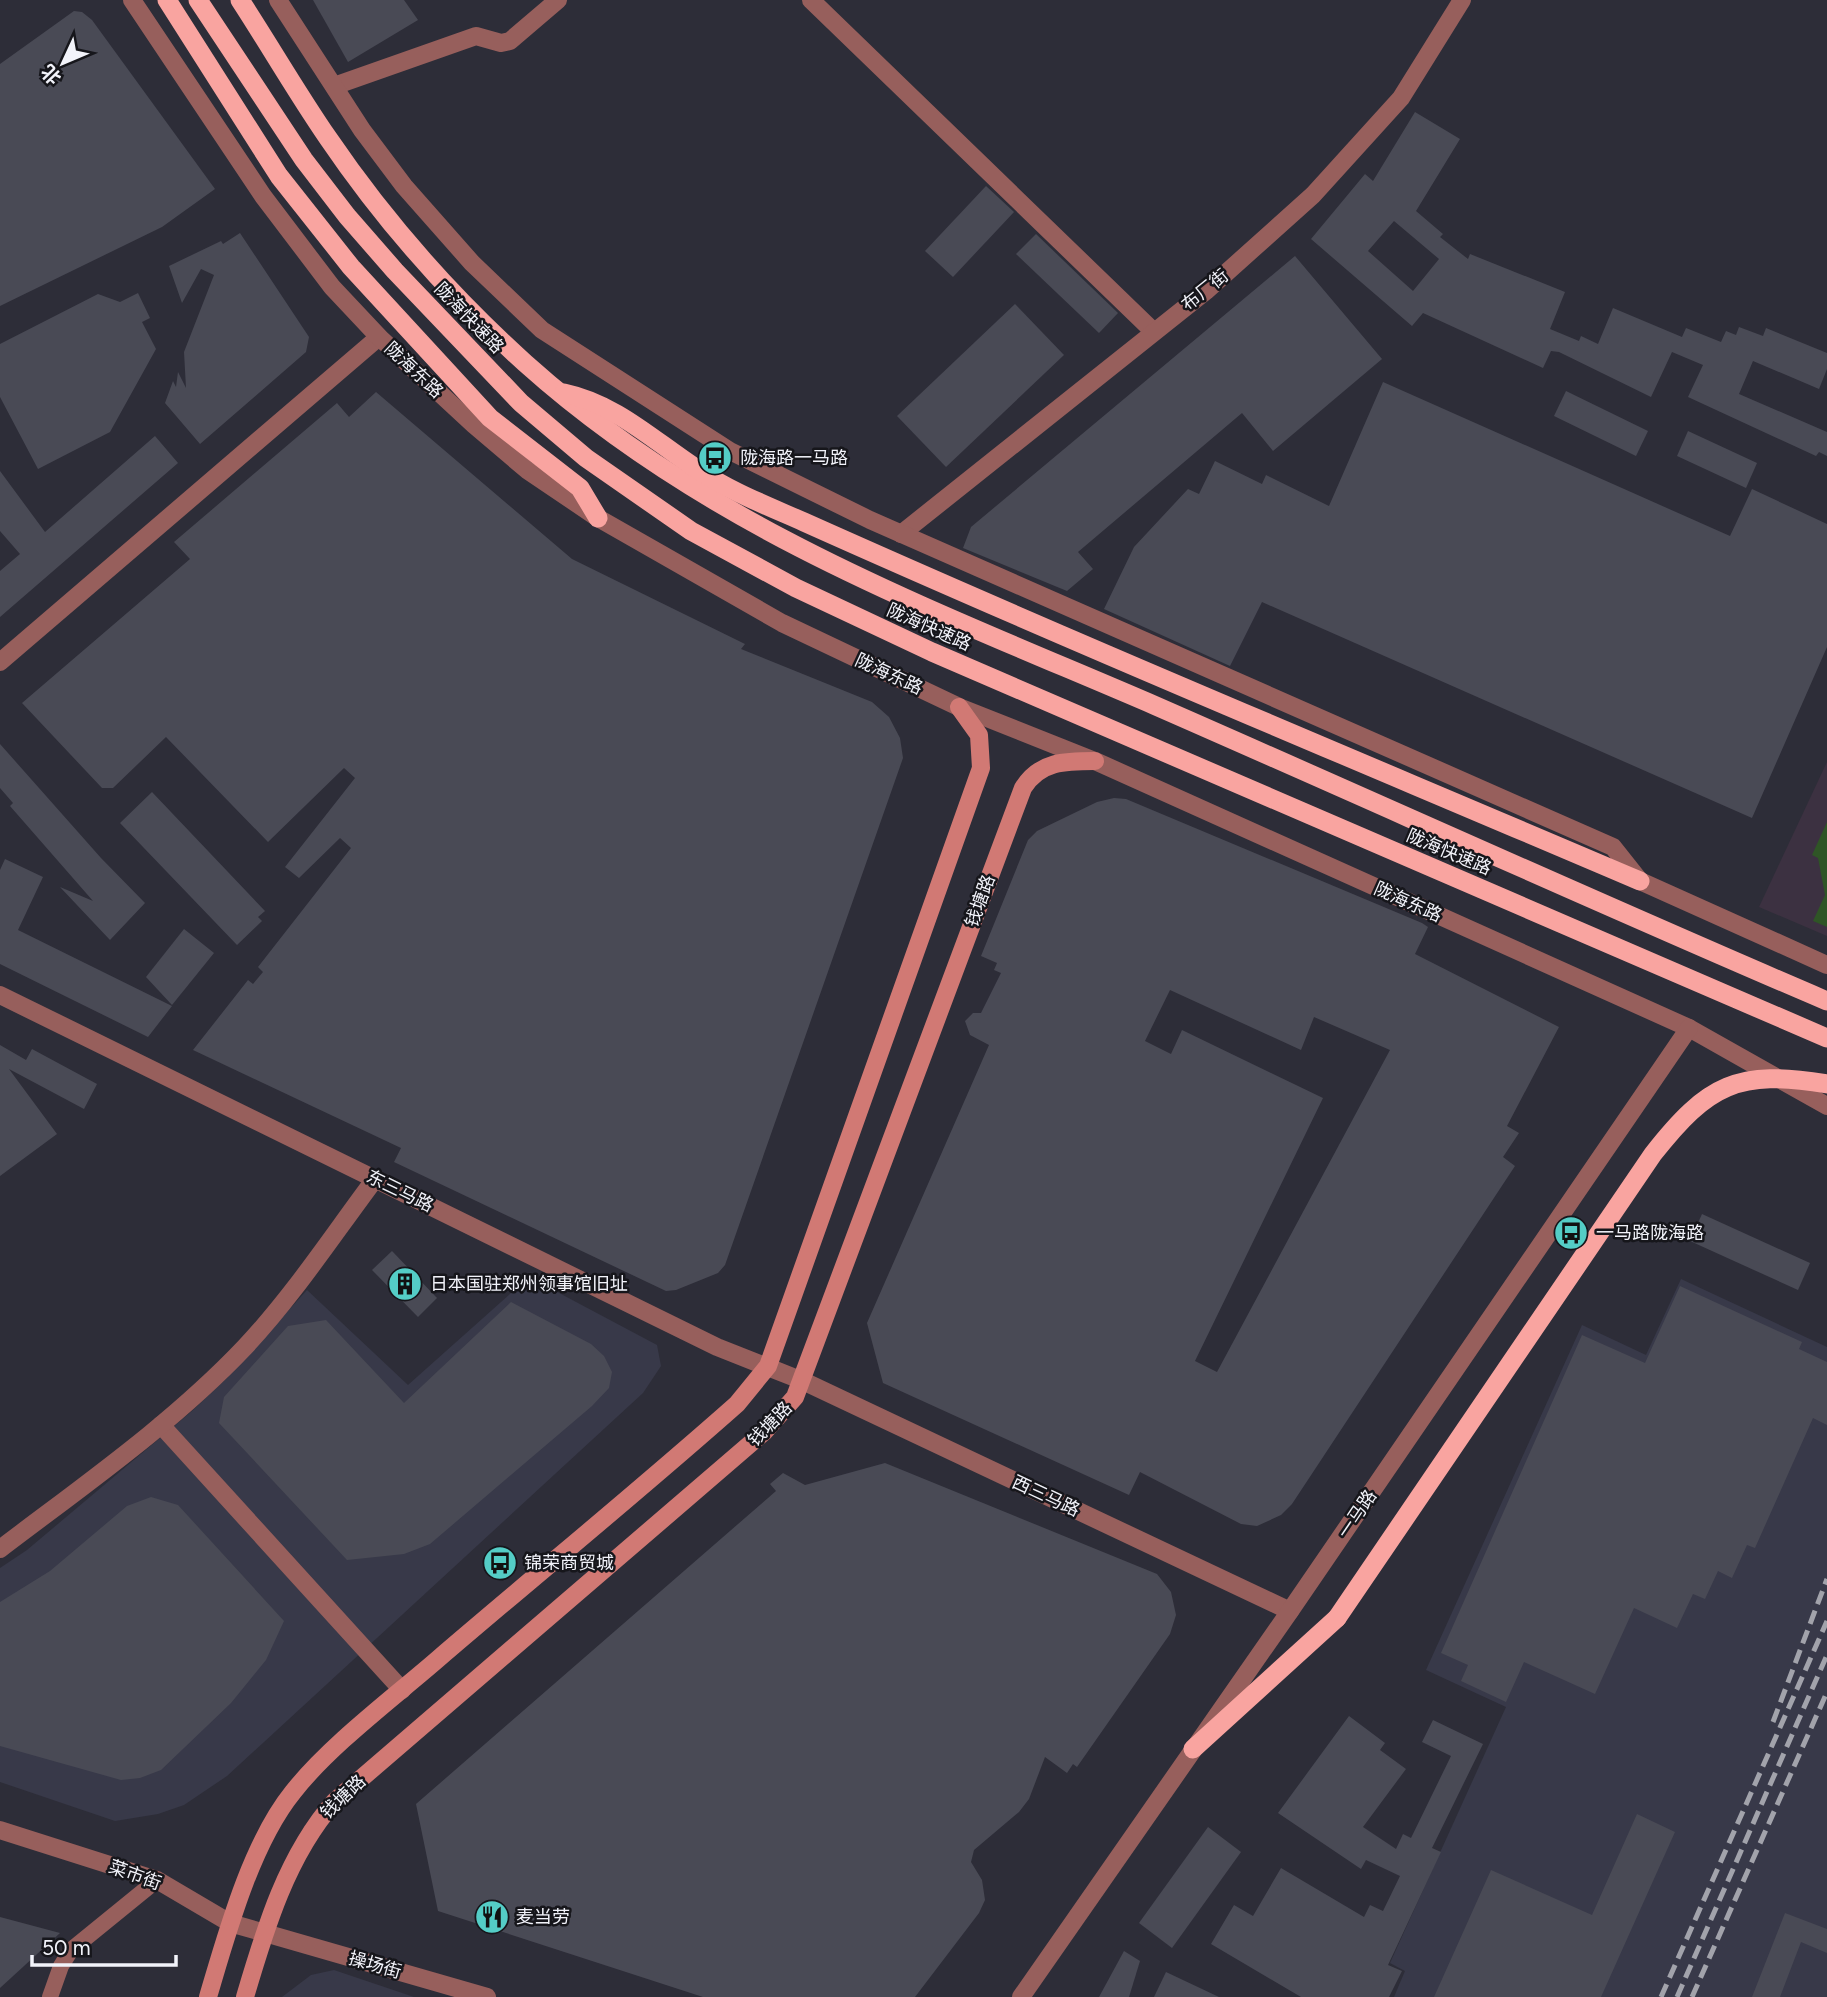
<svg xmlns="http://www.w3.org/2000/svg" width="1827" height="1997" font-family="Figtree,'Noto Sans SC',sans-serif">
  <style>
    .built { fill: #383949 }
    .education { fill: #3c3141 }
    .green { fill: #2f5526 }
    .building { fill: #494a55; fill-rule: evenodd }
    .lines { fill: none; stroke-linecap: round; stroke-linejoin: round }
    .pedestrian { stroke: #975f5c; stroke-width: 16 }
    .minor { stroke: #975f5c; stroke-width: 18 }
    .tertiary { stroke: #975f5c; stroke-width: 18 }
    .secondary { stroke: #d17974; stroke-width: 18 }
    .trunk { stroke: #f9a4a0; stroke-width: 19 }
    .rail { stroke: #a2a3ab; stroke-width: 5; stroke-dasharray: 14 7; stroke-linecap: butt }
    .trunk-bridge { stroke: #f9a4a0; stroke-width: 19 }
    .labels { text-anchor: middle; stroke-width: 5; stroke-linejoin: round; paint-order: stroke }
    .street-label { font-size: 18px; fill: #f2f3fa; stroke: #16161b }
    .poi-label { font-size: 18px; fill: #f2f3fa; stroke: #16161b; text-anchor: start }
  </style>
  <rect width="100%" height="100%" fill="#2d2d38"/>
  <g class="built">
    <path d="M 529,1277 L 657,1345 L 661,1366 L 643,1393 L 227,1776 L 184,1805 L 158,1814 L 115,1821 L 0,1782 L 0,1568 L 27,1550 L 192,1411 L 226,1379 L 307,1290 L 408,1385 Z"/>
    <path d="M 1681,1279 L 1827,1347 L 1827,1997 L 1394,1997 L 1405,1971 L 1390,1963 L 1506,1707 L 1426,1670 L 1582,1325 L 1646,1355 Z"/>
    <path d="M 334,1970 L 414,1997 L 282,1997 L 311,1975 Z"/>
  </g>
  <path class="education" d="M 1827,762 L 1827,936 L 1759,907 Z"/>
  <path class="green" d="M 1827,822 L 1827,927 L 1813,921 L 1825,895 L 1818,858 L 1812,855 Z"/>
  <g class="building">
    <path d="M 313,0 L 404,0 L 418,20 L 348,62 Z"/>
    <path d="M 74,11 L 82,12 L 92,20 L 215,189 L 162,227 L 0,306 L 0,64 Z"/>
    <path d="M 1415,112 L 1460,139 L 1416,211 L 1443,234 L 1440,237 L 1468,259 L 1470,254 L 1565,292 L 1550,329 L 1579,341 L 1581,336 L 1598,344 L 1613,308 L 1682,337 L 1686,328 L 1721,342 L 1726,331 L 1736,335 L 1739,327 L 1763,336 L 1766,328 L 1827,353 L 1827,369 L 1819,389 L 1753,361 L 1739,394 L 1827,432 L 1827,456 L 1819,452 L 1816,456 L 1688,397 L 1703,365 L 1672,352 L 1651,397 L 1559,352 L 1551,351 L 1543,368 L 1423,313 L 1412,326 L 1311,239 L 1365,174 L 1373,181 ZM 1394,221 L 1439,259 L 1413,291 L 1368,251 Z"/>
    <path d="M 986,186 L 1014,212 L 953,277 L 925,251 Z"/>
    <path d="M 240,233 L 309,337 L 306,352 L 200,444 L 165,403 L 173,381 L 176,387 L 178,372 L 186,388 L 184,352 L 214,275 L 201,269 L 182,303 L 169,266 L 221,241 L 223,244 Z"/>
    <path d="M 1036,234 L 1118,313 L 1099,333 L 1016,254 Z"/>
    <path d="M 1295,256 L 1382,359 L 1273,451 L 1242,413 L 1078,552 L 1093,569 L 1067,591 L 963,548 L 971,527 Z"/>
    <path d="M 138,293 L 150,318 L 142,322 L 156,349 L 110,432 L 38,469 L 0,397 L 0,344 L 98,294 L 120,302 Z"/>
    <path d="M 1015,304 L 1064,355 L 946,467 L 897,416 Z"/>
    <path d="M 1383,382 L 1730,536 L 1752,489 L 1827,524 L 1827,647 L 1752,818 L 1262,602 L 1230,666 L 1104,609 L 1134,547 L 1188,489 L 1199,494 L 1215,461 L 1262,484 L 1266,475 L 1329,506 Z"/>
    <path d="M 1566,391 L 1648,431 L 1636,456 L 1554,416 Z"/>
    <path d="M 376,392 L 572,559 L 745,644 L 741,649 L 872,702 L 889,717 L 900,738 L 903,758 L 725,1265 L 718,1273 L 676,1290 L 666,1291 L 394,1162 L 401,1148 L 193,1050 L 248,980 L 253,984 L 263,972 L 258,967 L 351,848 L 340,838 L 299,878 L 285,867 L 355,778 L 344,768 L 268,842 L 166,737 L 113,788 L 102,788 L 22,703 L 190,559 L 174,542 L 337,403 L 349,417 Z"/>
    <path d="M 1688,431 L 1757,463 L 1746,488 L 1677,456 Z"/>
    <path d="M 155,436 L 178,463 L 0,617 L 0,571 L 20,554 L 0,531 L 0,471 L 45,532 Z"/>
    <path d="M 0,744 L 101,858 L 145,903 L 110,940 L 60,887 L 93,901 L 10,806 L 13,803 L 0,788 Z"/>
    <path d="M 152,792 L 265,911 L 258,917 L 262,921 L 237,945 L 120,823 Z"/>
    <path d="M 1114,798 L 1126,799 L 1422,923 L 1428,927 L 1415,954 L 1559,1027 L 1507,1126 L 1519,1133 L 1503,1157 L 1515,1166 L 1292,1504 L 1281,1515 L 1257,1526 L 1241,1524 L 1140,1472 L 1129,1495 L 883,1383 L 867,1323 L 989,1045 L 970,1035 L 965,1021 L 973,1013 L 981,1013 L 1001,973 L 994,970 L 997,963 L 981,956 L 1028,840 L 1037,831 L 1097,802 ZM 1170,990 L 1301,1050 L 1314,1017 L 1390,1050 L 1217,1372 L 1195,1361 L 1323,1098 L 1182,1030 L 1171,1054 L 1145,1041 Z"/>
    <path d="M 5,859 L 43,877 L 18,930 L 172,1006 L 148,1037 L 0,964 L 0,870 Z"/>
    <path d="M 184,929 L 214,953 L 172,1005 L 146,977 Z"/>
    <path d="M 0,1045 L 26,1060 L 32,1049 L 97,1084 L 84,1109 L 9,1069 L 57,1134 L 0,1176 Z"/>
    <path d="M 1702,1214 L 1810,1263 L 1798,1290 L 1690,1241 Z"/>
    <path d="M 392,1251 L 437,1298 L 418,1317 L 372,1270 Z"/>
    <path d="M 1680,1286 L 1802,1342 L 1799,1349 L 1827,1362 L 1827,1425 L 1813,1418 L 1755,1548 L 1747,1545 L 1732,1578 L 1718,1571 L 1705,1599 L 1693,1594 L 1677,1628 L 1634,1608 L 1595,1694 L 1524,1662 L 1506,1702 L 1461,1681 L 1468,1665 L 1441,1653 L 1582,1335 L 1645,1363 Z"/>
    <path d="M 511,1302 L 591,1344 L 604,1356 L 612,1372 L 609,1388 L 592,1406 L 430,1544 L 404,1554 L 347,1560 L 219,1423 L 224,1397 L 288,1326 L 326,1320 L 404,1403 Z"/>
    <path d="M 885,1463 L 1157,1574 L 1171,1592 L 1176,1615 L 1170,1634 L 1077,1767 L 1073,1764 L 1067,1773 L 1045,1757 L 1029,1799 L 1019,1812 L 974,1850 L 971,1862 L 982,1880 L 985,1900 L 979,1913 L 915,1997 L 703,1997 L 438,1911 L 416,1804 L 776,1491 L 770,1484 L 783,1473 L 805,1485 Z"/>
    <path d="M 151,1497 L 178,1505 L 284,1621 L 266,1660 L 231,1703 L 161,1770 L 140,1778 L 121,1780 L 0,1746 L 0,1602 L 50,1571 L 127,1506 Z"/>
    <path d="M 1349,1716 L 1385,1743 L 1380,1750 L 1406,1769 L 1363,1827 L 1396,1849 L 1403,1834 L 1411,1838 L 1451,1756 L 1422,1742 L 1433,1720 L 1483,1744 L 1432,1848 L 1441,1852 L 1388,1965 L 1402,1971 L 1389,1997 L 1301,1997 L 1211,1944 L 1234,1905 L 1253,1916 L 1281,1868 L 1364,1917 L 1370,1905 L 1383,1911 L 1400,1876 L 1366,1860 L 1361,1869 L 1278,1813 Z"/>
    <path d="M 1637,1814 L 1675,1832 L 1601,1997 L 1434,1997 L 1491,1870 L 1592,1915 Z"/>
    <path d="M 1208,1827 L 1241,1852 L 1172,1948 L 1139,1923 Z"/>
    <path d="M 1785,1913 L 1827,1929 L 1827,1953 L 1801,1942 L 1780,1997 L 1752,1997 Z"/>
    <path d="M 0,1917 L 60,1933 L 0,1988 Z"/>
    <path d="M 1124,1951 L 1140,1961 L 1129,1997 L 1099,1997 Z"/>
    <path d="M 1166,1972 L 1219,1997 L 1154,1997 Z"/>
  </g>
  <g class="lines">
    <path class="pedestrian" d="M 50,1997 L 61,1966 L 71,1950 L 157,1880"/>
    <g class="minor">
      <path d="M 811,0 L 1153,331"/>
      <path d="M 334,86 L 476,36 L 501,43 L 510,41 L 558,0"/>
      <path d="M 901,534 L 1206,291 L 1313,195 L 1401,98 L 1462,0"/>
      <path d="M 0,662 L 379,337"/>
      <path d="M 0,995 L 717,1347 L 803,1381 L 1290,1611"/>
      <path d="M 161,1425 L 402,1690"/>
      <path d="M 0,1549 C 84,1485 172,1424 245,1347 C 293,1296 333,1235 375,1179"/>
    </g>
    <g class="tertiary">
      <path d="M 132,0 L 263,196 L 332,287 L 379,337 L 474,425 L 527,470 L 598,518 L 782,623 L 959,707 L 1095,761 L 1689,1028 L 1827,1106"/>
      <path d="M 278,0 L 362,130 L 404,186 L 472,263 L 542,330 L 730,451 L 870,520 L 1613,847 L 1640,881 L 1827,965"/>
      <path d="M 0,1830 L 157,1880 L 230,1923 L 487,1997"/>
      <path d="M 1021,1997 L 1290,1611 L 1689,1028"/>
    </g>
    <g class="secondary">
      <path d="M 208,1997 C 227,1933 251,1844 293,1792 C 329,1746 393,1698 438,1659 C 537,1574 639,1491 737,1404 L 768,1366 L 981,768 L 979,735 L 959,707"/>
      <path d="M 245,1997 C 265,1929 287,1855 335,1801 L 764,1432 L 795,1397 L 1023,788 C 1040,761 1065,761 1095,761"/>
    </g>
    <g class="trunk">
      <path d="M 167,0 L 279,176 L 351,267 L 490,418 L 580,488 L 598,518"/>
      <path d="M 198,0 L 304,160 L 347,216 L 395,271 L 521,403 L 586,458 L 691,531 L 796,588 L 932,652 L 1827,1038"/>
      <path d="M 240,0 C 270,46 297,93 328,138 C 383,219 452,297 525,363 C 711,530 931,609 1156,706 C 1380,804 1602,905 1827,1001"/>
      <path d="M 564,393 C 616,404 654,441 697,469 C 729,491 768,506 804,522 C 1081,646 1361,762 1640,881"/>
      <path d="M 1193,1749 L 1337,1618"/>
    </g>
    <g class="rail">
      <path d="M 1773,1722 L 1827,1579"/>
      <path d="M 1661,1997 L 1827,1621"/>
      <path d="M 1677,1997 L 1827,1655"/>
      <path d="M 1692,1997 L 1827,1692"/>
    </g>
    <path class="trunk-bridge" d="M 1337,1618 L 1653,1154 C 1708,1084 1738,1069 1827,1084"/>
  </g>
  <defs>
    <g id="bus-disc" transform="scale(1.75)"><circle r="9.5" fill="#54cdc6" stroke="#16161b"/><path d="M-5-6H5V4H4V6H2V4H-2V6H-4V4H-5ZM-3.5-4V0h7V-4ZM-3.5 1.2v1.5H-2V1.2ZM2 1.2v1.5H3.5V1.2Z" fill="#111"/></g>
    <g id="building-disc" transform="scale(1.75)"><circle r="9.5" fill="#54cdc6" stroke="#16161b"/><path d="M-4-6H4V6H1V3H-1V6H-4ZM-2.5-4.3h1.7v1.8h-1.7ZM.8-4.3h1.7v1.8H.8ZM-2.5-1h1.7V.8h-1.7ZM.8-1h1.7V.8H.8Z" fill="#111"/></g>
    <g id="restaurant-disc" transform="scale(1.75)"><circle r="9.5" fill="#54cdc6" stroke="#16161b"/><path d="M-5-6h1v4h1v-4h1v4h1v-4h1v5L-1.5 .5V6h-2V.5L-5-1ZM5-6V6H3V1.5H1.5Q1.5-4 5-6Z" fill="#111"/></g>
  </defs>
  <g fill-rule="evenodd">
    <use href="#bus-disc" x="715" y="458"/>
    <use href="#bus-disc" x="1571" y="1233"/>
    <use href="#building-disc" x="405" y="1284"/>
    <use href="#bus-disc" x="500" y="1563"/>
    <use href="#restaurant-disc" x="492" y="1917"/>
  </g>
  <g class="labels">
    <g class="street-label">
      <text transform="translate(1205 290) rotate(-39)" y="6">布厂街</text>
      <text transform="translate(469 318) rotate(46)" y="6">陇海快速路</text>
      <text transform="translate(414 370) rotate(43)" y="6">陇海东路</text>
      <text transform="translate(929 627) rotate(24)" y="6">陇海快速路</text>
      <text transform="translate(889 674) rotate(25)" y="6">陇海东路</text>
      <text transform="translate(1449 852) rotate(23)" y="6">陇海快速路</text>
      <text transform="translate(980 901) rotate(-70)" y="6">钱塘路</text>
      <text transform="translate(1408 902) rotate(24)" y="6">陇海东路</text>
      <text transform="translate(400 1191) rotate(26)" y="6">东三马路</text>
      <text transform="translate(770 1424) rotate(-46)" y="6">钱塘路</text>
      <text transform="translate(1046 1496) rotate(25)" y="6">西三马路</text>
      <text transform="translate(1357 1514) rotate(-56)" y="6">一马路</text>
      <text transform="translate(343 1797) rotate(-44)" y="6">钱塘路</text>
      <text transform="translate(135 1875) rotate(20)" y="6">菜市街</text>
      <text transform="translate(375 1965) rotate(16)" y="6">操场街</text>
    </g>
    <g class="poi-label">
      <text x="740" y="464">陇海路一马路</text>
      <text x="1596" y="1239">一马路陇海路</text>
      <text x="430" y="1290">日本国驻郑州领事馆旧址</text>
      <text x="524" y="1569">锦荣商贸城</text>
      <text x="516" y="1923">麦当劳</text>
    </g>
  </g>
  <g transform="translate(63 63) rotate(226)" stroke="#16161b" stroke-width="5" paint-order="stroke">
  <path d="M0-5L12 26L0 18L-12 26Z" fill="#f2f3fa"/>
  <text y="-10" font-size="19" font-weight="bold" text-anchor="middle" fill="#f2f3fa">北</text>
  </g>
  <path d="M32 1955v10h144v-10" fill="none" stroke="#f2f3fa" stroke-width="3.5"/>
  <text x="42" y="1955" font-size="21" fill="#f2f3fa" stroke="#16161b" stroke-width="5" paint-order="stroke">50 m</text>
</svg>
